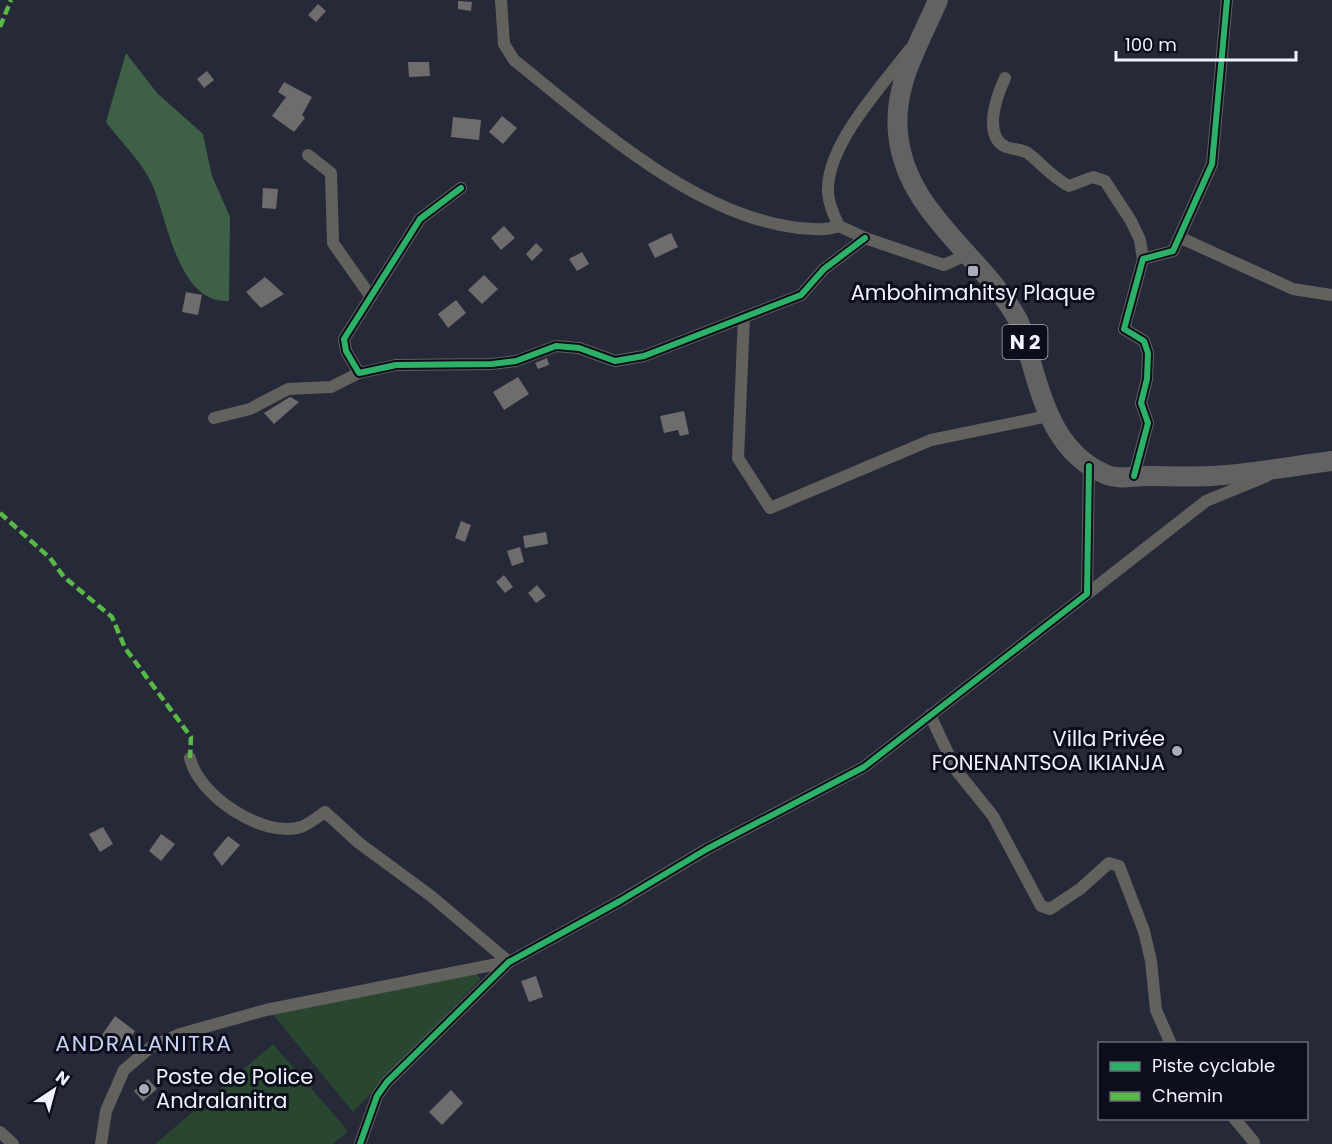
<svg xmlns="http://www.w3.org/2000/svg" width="1332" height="1144" font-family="Poppins,sans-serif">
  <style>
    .green { fill: #294631 }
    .forest { fill: #3d6046 }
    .building { fill: #6f6c6d }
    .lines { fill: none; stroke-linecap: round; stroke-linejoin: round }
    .minor { stroke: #62615d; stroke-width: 12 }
    .primary { stroke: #626262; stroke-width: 20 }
    .quiet { stroke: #58b947; stroke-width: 4.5; stroke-dasharray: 9 4.5; stroke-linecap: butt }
    .cycleway-casing { stroke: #0c0f1b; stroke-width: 10 }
    .cycleway { stroke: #2db169; stroke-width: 6 }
    .poi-dot { fill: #a9adb9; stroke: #0c0f1b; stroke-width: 2 }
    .labels { text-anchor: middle; stroke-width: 6; stroke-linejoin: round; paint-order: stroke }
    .shield { fill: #0c0f1b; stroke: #acafba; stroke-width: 1.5 }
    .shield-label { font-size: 20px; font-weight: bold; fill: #f0f3fe }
    .poi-label { font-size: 21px; fill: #f0f3fe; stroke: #0c0f1b }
    .neighbourhood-label { font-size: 22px; letter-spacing: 1.5px; fill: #c9d2f5; stroke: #0c0f1b }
  </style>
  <rect width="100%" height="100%" fill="#262a38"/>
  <g class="green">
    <path d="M 474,971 L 481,979 L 353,1112 L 271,1012 Z"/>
    <path d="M 273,1044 L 348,1131 L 333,1144 L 155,1144 Z"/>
  </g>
  <path class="forest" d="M 126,53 L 157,93 L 203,134 L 212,176 L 230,217 L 229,301 C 177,304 168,218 151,182 C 141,161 120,141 106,122 Z"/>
  <g class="building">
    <path d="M 458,1 L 472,2 L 471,11 L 458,9 Z"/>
    <path d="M 318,4 L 326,11 L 316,22 L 308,15 Z"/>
    <path d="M 408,62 L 429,62 L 430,76 L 409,77 Z"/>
    <path d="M 207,71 L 214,80 L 204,88 L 197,79 Z"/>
    <path d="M 284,82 L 312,97 L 302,115 L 305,118 L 294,132 L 272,116 L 286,97 L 278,92 Z"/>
    <path d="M 502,116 L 517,128 L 503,144 L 489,132 Z"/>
    <path d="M 453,117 L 481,120 L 479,140 L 451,137 Z"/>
    <path d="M 263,188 L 278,189 L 276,209 L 262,208 Z"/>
    <path d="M 504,226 L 515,238 L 501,250 L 491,238 Z"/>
    <path d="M 671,233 L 678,247 L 655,258 L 648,244 Z"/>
    <path d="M 536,243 L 543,250 L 532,261 L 526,254 Z"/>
    <path d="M 582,252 L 589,264 L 577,271 L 569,259 Z"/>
    <path d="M 484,275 L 498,289 L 482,304 L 468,290 Z"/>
    <path d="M 265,277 L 284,294 L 261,308 L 246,292 Z"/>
    <path d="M 186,292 L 202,295 L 198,315 L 182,312 Z"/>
    <path d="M 456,300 L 466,313 L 448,328 L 438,314 Z"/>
    <path d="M 547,358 L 549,365 L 538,369 L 535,363 Z"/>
    <path d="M 518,377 L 529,394 L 504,410 L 493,392 Z"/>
    <path d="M 290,397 L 299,402 L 274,424 L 264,413 Z"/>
    <path d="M 684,411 L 689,434 L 680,436 L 678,430 L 664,433 L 660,416 Z"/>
    <path d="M 461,521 L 471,525 L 465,542 L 455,538 Z"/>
    <path d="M 546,532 L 548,544 L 525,548 L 523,536 Z"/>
    <path d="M 520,547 L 524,562 L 512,566 L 507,551 Z"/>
    <path d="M 504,575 L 513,587 L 505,593 L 496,582 Z"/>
    <path d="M 537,585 L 546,596 L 536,603 L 528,593 Z"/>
    <path d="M 103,827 L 113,844 L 100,852 L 89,834 Z"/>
    <path d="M 161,834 L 175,844 L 161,861 L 149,851 Z"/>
    <path d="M 228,836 L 240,845 L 222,866 L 213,854 Z"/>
    <path d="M 536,976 L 543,997 L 529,1002 L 521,981 Z"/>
    <path d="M 115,1016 L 135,1031 L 126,1044 L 114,1046 L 111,1051 L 97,1042 Z"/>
    <path d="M 148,1079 L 157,1089 L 143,1101 L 134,1091 Z"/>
    <path d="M 451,1090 L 463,1103 L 442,1125 L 429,1112 Z"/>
  </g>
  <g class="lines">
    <g class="minor">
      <path d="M 501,0 L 504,44 L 514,60 C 594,124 694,216 799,228 C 814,229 825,231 839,226 L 865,238 L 944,265 L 966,255"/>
      <path d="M 1005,78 C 997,95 982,136 1006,147 C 1014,150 1023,149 1029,154 C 1043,165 1052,177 1069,186 L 1093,177 L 1105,181 L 1131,221 L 1140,240 L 1143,259"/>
      <path d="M 308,155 L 331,173 L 333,243 L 371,297"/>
      <path d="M 461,188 L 420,219 L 344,339 L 346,351 L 359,373 L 396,365 L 492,364 L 516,361 L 556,346 L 579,348 L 615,361 L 644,356 L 801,295 L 824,269 L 865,238"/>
      <path d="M 839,226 C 833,214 827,200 828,187 C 830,141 882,86 909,50"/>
      <path d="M 1181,238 L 1293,289 L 1332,295"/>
      <path d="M 744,317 L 738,458 L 770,508 L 931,440 L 1048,416"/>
      <path d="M 214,418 L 250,409 L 288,389 L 331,387 L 359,373"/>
      <path d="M 1134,476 L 1148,423 L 1141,403 L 1147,379 L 1148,353 L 1144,341 L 1124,329 L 1143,259 L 1173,251 L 1212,164 L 1227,0"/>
      <path d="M 1087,594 L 1206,501 L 1267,476"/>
      <path d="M 930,715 L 956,770 L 993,816 L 1041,906 L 1050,909 L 1080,889 L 1109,863 L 1119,866 L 1144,931 L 1151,961 L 1156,1010 L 1171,1044"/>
      <path d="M 190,758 C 198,795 263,839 301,827 C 309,824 318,817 325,812 L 359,843 L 431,896 L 509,962"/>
      <path d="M 1234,1118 L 1254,1142"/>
      <path d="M 0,1132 L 13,1144"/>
      <path d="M 101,1144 L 106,1111 L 124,1070 L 151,1047 L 180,1034 L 266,1010 L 507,962"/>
      <path d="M 360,1144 L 377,1096 L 387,1082 L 509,962 L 620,901 L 707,849 L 864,767 L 1087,594 L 1089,466"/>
    </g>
    <path class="primary" d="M 938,0 C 920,43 893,84 898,133 C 905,213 982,254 1018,320 C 1023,330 1025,344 1029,355 C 1043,403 1056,454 1107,475 C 1120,480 1133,476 1147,476 C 1168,476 1190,477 1211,476 C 1251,474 1292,466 1332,461"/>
    <g class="quiet">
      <path d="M 0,27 L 11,0"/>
      <path d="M 0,513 L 50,558 L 64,577 L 112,617 L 125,648 L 191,737 L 190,758"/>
    </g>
    <g class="cycleway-casing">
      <g id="cycleway">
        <path d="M 461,188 L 420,219 L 344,339 L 346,351 L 359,373 L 396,365 L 492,364 L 516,361 L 556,346 L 579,348 L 615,361 L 644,356 L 801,295 L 824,269 L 865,238"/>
        <path d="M 1134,476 L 1148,423 L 1141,403 L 1147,379 L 1148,353 L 1144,341 L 1124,329 L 1143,259 L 1173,251 L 1212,164 L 1227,0"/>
        <path d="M 360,1144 L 377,1096 L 387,1082 L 509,962 L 620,901 L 707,849 L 864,767 L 1087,594 L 1089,466"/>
      </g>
    </g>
    <use href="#cycleway" class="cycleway"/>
  </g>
  <g class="poi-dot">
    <rect x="967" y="265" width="12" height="12" rx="3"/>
    <circle cx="1177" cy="751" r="6"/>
    <circle cx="144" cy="1089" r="6"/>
  </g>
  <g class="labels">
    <rect class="shield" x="1002.5" y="325" width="45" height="34" rx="4.5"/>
    <g class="shield-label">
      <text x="1025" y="349">N 2</text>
    </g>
    <g class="poi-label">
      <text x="973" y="300">Ambohimahitsy Plaque</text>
      <text x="1165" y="746" text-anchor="end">Villa Privée<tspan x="1165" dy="24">FONENANTSOA IKIANJA</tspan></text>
      <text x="156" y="1084" text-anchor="start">Poste de Police<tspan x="156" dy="24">Andralanitra</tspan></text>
    </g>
    <g class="neighbourhood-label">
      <text x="144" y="1051">ANDRALANITRA</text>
    </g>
  </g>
  <rect x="1098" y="1042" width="210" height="78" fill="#0c0f1b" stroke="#676a76" stroke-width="1.5"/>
  <rect x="1110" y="1062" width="30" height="9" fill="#2db169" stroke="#676a76" stroke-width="1.5"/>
  <text x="1152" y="1072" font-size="18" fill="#f0f3fe">Piste cyclable</text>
  <rect x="1110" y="1092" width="30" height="9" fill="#58b947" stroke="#676a76" stroke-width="1.5"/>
  <text x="1152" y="1102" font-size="18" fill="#f0f3fe">Chemin</text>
  <g transform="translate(54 1090) rotate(36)" stroke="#0c0f1b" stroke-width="4.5" paint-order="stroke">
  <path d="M0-4.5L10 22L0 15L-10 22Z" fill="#f0f3fe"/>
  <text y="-9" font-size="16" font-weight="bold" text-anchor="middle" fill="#f0f3fe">N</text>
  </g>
  <path d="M1116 51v9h180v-9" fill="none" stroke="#f0f3fe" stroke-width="3"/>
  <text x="1125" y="51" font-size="18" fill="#f0f3fe" stroke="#0c0f1b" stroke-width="4.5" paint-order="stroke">100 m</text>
</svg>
